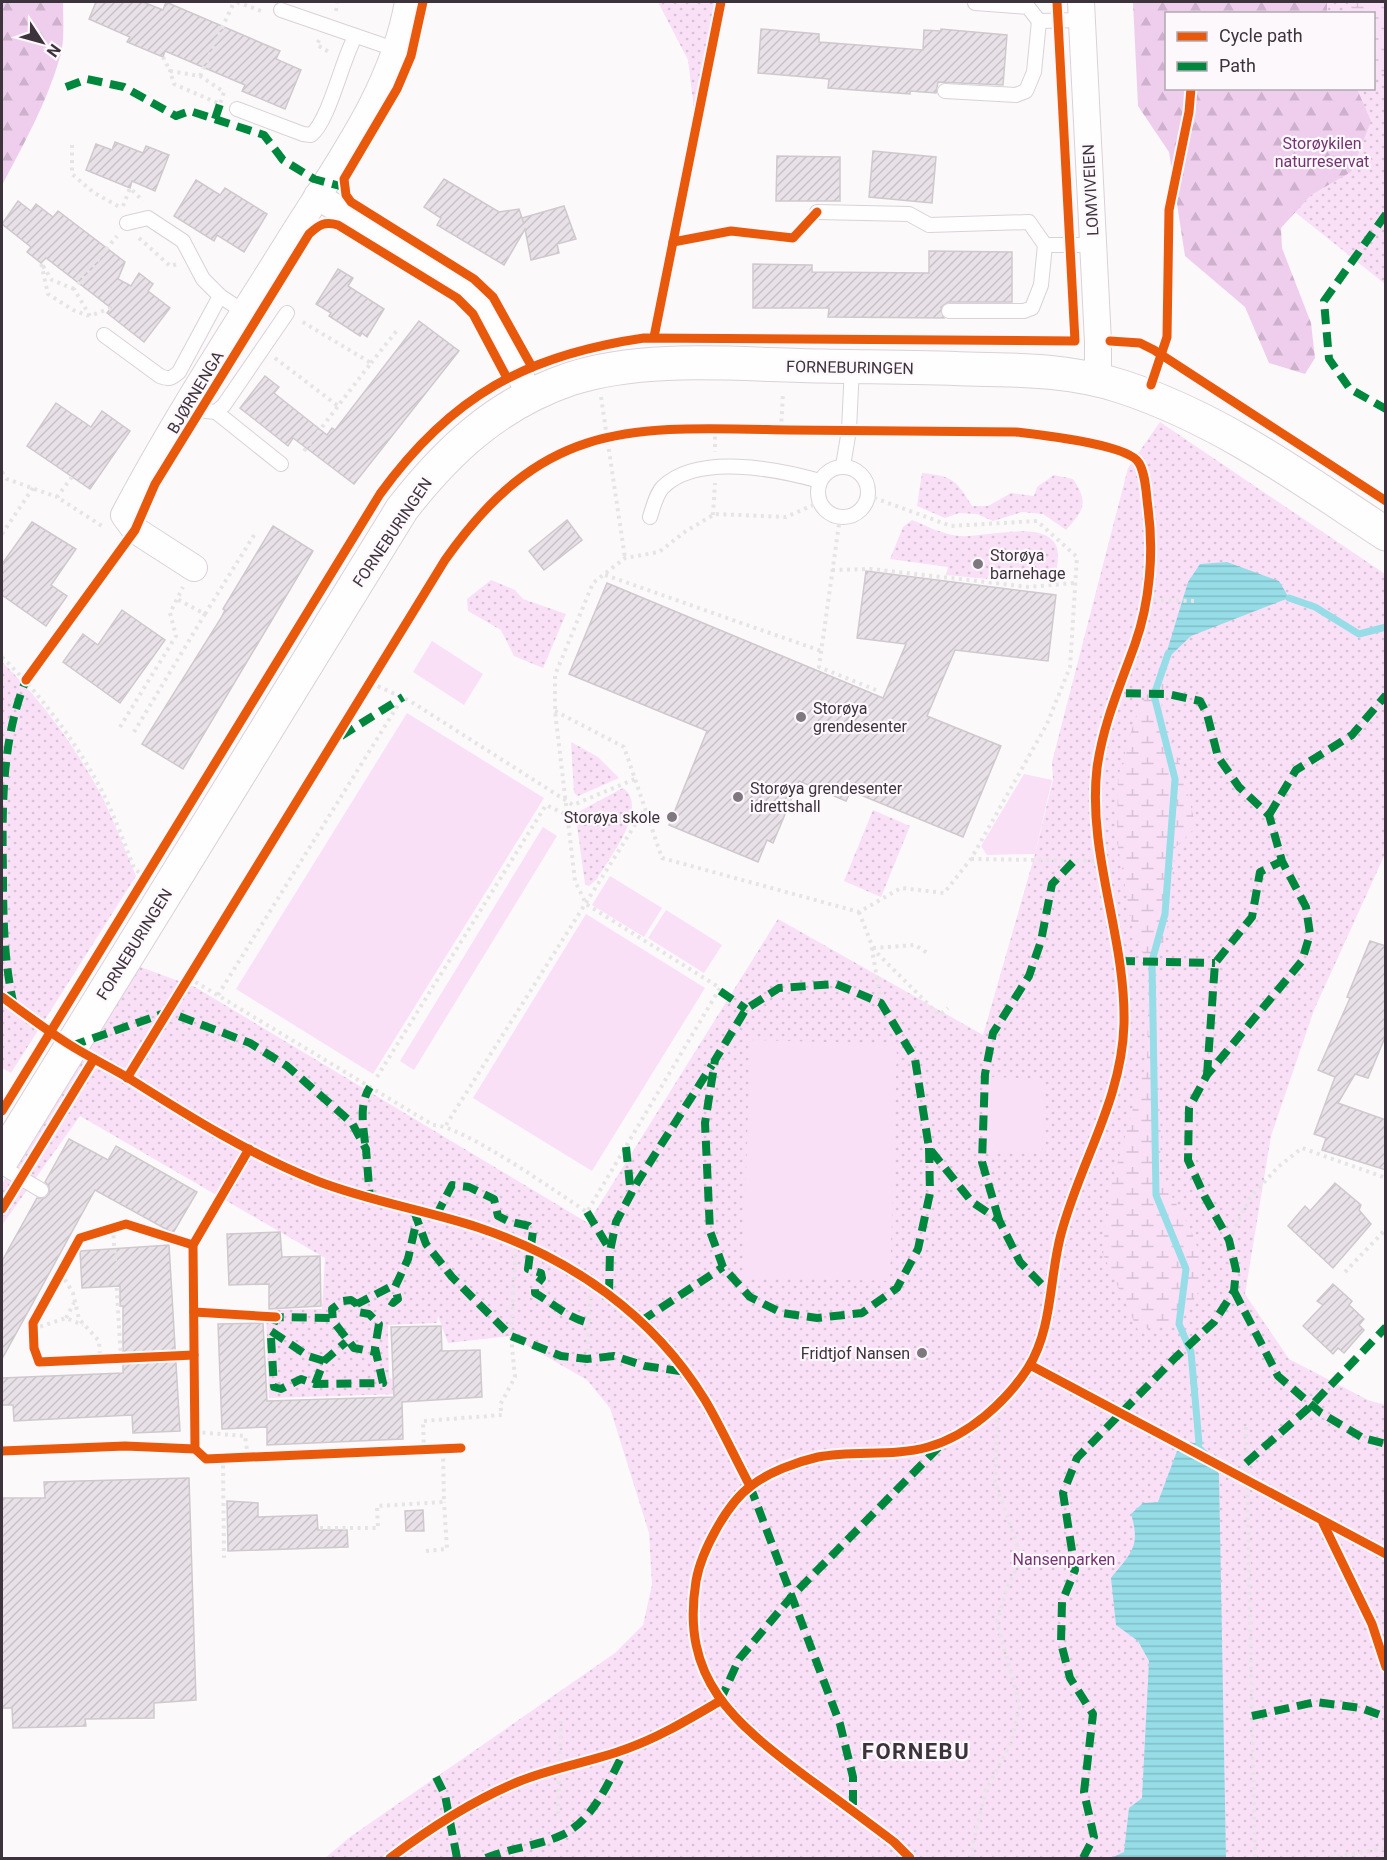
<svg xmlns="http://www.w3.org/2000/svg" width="1387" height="1860" font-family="Roboto,sans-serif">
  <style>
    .green { fill: url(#green-dots) }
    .forest { fill: url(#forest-firs) }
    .wetland { fill: url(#wetland-marsh) }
    .pitch { fill: #f9e0f7 }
    .water { fill: url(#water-rules) }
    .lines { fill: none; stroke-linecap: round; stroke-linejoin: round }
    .stream { stroke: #96dde7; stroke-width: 7 }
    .building { fill: url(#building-hatch); stroke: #cfc9ce; stroke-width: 1.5 }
    .lane-casing { stroke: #d9d2d8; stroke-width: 16 }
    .street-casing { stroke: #d9d2d8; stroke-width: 28 }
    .secondary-casing { stroke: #d9d2d8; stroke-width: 35 }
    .path { stroke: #e6e5e6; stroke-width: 4; stroke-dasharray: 3 4.5; stroke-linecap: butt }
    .lane { stroke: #fffefe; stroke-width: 14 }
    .street { stroke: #fffefe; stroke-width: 26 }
    .secondary { stroke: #fffefe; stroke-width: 33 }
    .quiet { stroke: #00873e; stroke-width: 8; stroke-dasharray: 15 8; stroke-linecap: butt }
    .cycleway-casing { stroke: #fdf8fc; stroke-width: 13 }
    .cycleway { stroke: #e8590c; stroke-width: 9 }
    .poi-dot { fill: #80787f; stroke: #fdf8fc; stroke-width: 2 }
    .labels { text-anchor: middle; stroke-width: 4.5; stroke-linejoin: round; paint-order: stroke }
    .park-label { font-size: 16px; fill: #763475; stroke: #fdf8fc }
    .street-label { font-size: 16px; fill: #3d333c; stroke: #fdf8fc }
    .poi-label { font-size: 16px; fill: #3d333c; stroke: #fdf8fc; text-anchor: start }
    .district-label { font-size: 22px; font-weight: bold; letter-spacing: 1.5px; fill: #3d333c; stroke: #fdf8fc }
  </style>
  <defs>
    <pattern id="green-dots" width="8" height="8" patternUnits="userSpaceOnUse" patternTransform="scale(1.5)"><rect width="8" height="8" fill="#f9e0f7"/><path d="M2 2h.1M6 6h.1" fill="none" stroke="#d6c1d5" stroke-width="1.8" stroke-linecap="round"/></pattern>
    <pattern id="forest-firs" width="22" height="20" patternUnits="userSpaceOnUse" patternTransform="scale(1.5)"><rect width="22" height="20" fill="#efceed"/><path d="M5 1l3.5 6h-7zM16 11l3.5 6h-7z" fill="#ceb1cc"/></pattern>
    <pattern id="wetland-marsh" width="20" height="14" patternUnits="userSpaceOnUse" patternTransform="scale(1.5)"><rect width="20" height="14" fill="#f9e0f7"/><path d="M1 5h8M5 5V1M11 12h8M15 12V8" fill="none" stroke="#d6c1d5"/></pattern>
    <pattern id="water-rules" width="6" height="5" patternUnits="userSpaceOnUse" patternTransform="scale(1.5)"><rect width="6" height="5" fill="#96dde7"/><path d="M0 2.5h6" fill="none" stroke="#82bec7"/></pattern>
    <pattern id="building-hatch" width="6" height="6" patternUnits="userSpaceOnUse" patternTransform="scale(1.5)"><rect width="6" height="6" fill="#e8e1e7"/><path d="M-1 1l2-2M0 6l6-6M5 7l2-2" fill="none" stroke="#c8c2c7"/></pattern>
  </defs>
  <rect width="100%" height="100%" fill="#fcf9fb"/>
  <g class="green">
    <path d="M 658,2 L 717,2 L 694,109 L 688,60 Z"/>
    <path d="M 1239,2 L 1385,2 L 1385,284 L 1216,149 L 1225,89 L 1374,88 L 1374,14 L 1237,13 Z"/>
    <path d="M 1160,422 L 1385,574 L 1385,854 L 1314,1010 L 1271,1136 L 1245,1294 L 1289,1359 L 1368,1400 L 1385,1405 L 1385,1858 L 325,1858 L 350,1837 L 615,1653 L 643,1625 L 652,1585 L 649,1533 L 610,1408 L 587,1380 L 511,1336 L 448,1343 L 438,1316 L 437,1323 L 388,1325 L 389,1378 L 401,1381 L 401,1394 L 269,1398 L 266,1310 L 322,1309 L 325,1258 L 80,1116 L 2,1225 L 2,1184 L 135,965 L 195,987 L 588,1223 L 778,919 L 983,1035 L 1035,854 L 1053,780 L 1052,762 L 1128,468 Z"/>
    <path d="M 922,473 C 953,476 956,480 972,506 L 988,506 L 1011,493 L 1034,496 L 1037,487 L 1054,475 L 1073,479 C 1089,503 1084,510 1066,530 L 1043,514 L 1022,512 L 993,521 L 977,514 L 959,513 L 945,518 L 917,506 Z"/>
    <path d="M 912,520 C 927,526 944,535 960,536 C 983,538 1059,515 1058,556 C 1058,564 1056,572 1055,579 L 991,571 L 987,579 L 946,575 L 948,567 L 890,559 L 903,527 Z"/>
    <path d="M 491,580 L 515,590 L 523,599 L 566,614 L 543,668 L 514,656 L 501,630 L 468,611 L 467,599 Z"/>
    <path d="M 2,662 C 40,698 74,745 99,791 C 113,818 124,848 136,876 L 11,1073 L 2,1068 Z"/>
    <path d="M 571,742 L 598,757 L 619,778 L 578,796 L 574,793 Z"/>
    <path d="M 623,788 C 650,808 609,858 597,879 L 589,886 L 585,884 L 577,825 L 580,811 Z"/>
    <path d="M 873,810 L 910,826 L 881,897 L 844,881 Z"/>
  </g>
  <g class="forest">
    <path d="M 2,2 L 63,2 C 63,19 65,41 60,57 C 47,102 24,144 2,185 Z"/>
    <path d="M 1133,2 L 1327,2 L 1327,13 L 1166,14 L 1166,88 L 1357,89 L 1371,121 L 1351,172 L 1311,195 L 1281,228 L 1282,248 L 1311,323 L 1315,358 L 1305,374 L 1269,363 L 1245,307 L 1185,256 L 1169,152 L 1138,106 Z"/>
  </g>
  <g class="wetland">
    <path d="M 1348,2 L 1385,2 L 1385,74 L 1374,74 L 1374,14 L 1350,13 Z"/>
    <path d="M 1167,651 L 1169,657 L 1161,710 L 1181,767 L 1196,827 L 1175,848 L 1167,932 L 1153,971 L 1161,1139 L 1159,1174 L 1190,1228 L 1201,1257 L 1202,1286 L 1179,1324 L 1138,1330 L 1102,1252 L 1112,1182 L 1147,1060 L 1149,967 L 1133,930 L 1117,841 L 1118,777 L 1134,722 Z"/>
  </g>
  <g class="pitch">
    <path d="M 432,641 L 483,674 L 464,705 L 413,672 Z"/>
    <path d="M 407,713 L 544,798 L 373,1074 L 236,989 Z"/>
    <path d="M 1024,774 L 1052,780 L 1035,854 L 987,855 L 981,846 Z"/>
    <path d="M 543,827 L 557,836 L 414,1070 L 400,1061 Z"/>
    <path d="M 610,876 L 662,908 L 644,937 L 592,905 Z"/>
    <path d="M 666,910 L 722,945 L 704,973 L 648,938 Z"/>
    <path d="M 586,914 L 705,988 L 592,1171 L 473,1098 Z"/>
    <path d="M 750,1040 L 897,1044 L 890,1281 L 743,1277 Z"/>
    <path d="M 987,1077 L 1045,1079 L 1042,1152 L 985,1150 Z"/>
  </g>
  <g class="water">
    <path d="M 1227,562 L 1279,581 L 1289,598 L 1191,636 L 1169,657 L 1167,651 L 1188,582 L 1200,564 Z"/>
    <path d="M 1189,1443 L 1199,1443 L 1208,1452 L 1219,1474 L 1226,1858 L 1111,1858 L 1124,1852 L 1129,1808 L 1142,1798 L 1149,1661 L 1138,1641 L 1116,1625 L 1111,1578 C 1131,1553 1141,1547 1131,1514 L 1143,1503 L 1158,1502 L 1177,1451 Z"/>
  </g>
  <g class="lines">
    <g class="stream">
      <path d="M 1289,598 L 1315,607 L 1359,634 L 1386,627"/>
      <path d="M 1168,654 L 1154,695 L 1175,779 L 1165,914 L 1152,961 L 1156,1195 L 1186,1269 L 1179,1324 L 1191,1352 L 1199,1443"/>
    </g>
  </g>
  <g class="building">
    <path d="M 96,2 L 143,2 L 163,10 L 166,2 L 280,51 L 276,59 L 301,70 L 285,109 L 242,91 L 245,85 L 165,51 L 163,57 L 127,42 L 130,37 L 89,19 Z"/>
    <path d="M 761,29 L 819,34 L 819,42 L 923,50 L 924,30 L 941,31 L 941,29 L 1007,35 L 1003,85 L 938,82 L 936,93 L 910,91 L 910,94 L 828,88 L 829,79 L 758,73 Z"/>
    <path d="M 115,142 L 143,153 L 146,146 L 169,155 L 155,191 L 132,181 L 130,188 L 86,170 L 96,144 L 112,150 Z"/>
    <path d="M 873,151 L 936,157 L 932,203 L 869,197 Z"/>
    <path d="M 777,156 L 840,157 L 840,201 L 776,201 Z"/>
    <path d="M 444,179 L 499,212 L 519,209 L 524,224 L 522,218 L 564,206 L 576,239 L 557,244 L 559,253 L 531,260 L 525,229 L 504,265 L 437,225 L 441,218 L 424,207 Z"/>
    <path d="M 196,180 L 220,195 L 225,188 L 267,214 L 244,252 L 217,235 L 214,241 L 174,216 Z"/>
    <path d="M 18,201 L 31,211 L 36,204 L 53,217 L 58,211 L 125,262 L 118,279 L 131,286 L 139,273 L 153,284 L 148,291 L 170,308 L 144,342 L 107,313 L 111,308 L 46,258 L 41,263 L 27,252 L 31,247 L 2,224 Z"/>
    <path d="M 929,251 L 1012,252 L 1012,302 L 948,302 L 941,307 L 944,318 L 828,317 L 829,308 L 753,308 L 753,264 L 812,265 L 812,272 L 929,273 Z"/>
    <path d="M 338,269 L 353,278 L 348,286 L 384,309 L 367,337 L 362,333 L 360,336 L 329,316 L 331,313 L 316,304 Z"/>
    <path d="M 419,321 L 459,351 L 354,484 L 293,438 L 288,446 L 240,408 L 265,376 L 279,387 L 274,393 L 327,435 L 332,428 L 335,430 Z"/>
    <path d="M 56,403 L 91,427 L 102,411 L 130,431 L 90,489 L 27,446 Z"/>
    <path d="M 567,520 L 582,540 L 544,570 L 529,551 Z"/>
    <path d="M 32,522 L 76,549 L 51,585 L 67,596 L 46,626 L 2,595 L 2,564 Z"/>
    <path d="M 273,526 L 313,551 L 183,769 L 142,744 L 221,618 L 225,610 L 223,609 Z"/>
    <path d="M 866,571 L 1056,595 L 1048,661 L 955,650 L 927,716 L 1001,746 L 963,837 L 851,791 L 846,801 L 799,781 L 773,843 L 767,840 L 758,862 L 669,825 L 707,731 L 569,674 L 607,583 L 883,698 L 906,644 L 857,638 Z"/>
    <path d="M 122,610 L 165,640 L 120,703 L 63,662 L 83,634 L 98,645 Z"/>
    <path d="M 1370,941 L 1386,946 L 1386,1035 L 1368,1078 L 1355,1074 L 1338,1103 L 1386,1120 L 1386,1170 L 1322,1150 L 1326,1138 L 1314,1134 L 1335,1077 L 1318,1070 L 1350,998 L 1347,997 Z"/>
    <path d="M 69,1139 L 108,1160 L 116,1146 L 197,1192 L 173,1233 L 95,1190 L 2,1359 L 2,1261 L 37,1198 L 45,1198 L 49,1194 L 49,1186 L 45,1182 Z"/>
    <path d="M 1335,1183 L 1361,1205 L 1359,1210 L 1371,1224 L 1333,1268 L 1288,1226 L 1305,1206 L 1310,1211 Z"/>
    <path d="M 280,1232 L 282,1257 L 320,1256 L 321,1306 L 269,1309 L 269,1284 L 229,1285 L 227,1234 Z"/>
    <path d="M 169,1245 L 180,1431 L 133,1433 L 132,1415 L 14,1421 L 13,1405 L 2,1405 L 2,1378 L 123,1373 L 123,1306 L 120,1306 L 120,1286 L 82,1288 L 80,1251 Z"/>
    <path d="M 1333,1284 L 1352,1301 L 1349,1305 L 1364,1319 L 1359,1325 L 1364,1330 L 1344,1353 L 1338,1348 L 1333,1354 L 1303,1326 L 1323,1305 L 1317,1301 Z"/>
    <path d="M 263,1323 L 267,1401 L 394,1397 L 391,1327 L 441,1326 L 442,1351 L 480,1350 L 482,1397 L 402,1402 L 403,1439 L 267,1445 L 267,1427 L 222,1429 L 218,1324 Z"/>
    <path d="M 189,1478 L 196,1700 L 154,1703 L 154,1718 L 85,1719 L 86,1726 L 13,1728 L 12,1708 L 2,1708 L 2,1498 L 45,1498 L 44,1482 Z"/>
    <path d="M 227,1501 L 258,1503 L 258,1517 L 317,1515 L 318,1530 L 347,1530 L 348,1547 L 228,1551 Z"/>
    <path d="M 423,1510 L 424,1531 L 406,1531 L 405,1511 Z"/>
  </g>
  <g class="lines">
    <g class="lane-casing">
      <g id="lane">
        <path d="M 975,3 L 1028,7 L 1039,21 L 1082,20"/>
        <path d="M 281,10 L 397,50"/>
        <path d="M 945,91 L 1016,95 L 1026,91 L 1034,72 L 1039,21"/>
        <path d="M 237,109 L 303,134 L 311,135 C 329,121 342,60 355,37"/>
        <path d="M 817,212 L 909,214 L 929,225 L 1029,222 L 1045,245 L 1093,245"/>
        <path d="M 127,223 L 148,218 L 183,241 L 203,279 L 220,296 L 244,312"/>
        <path d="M 949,311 L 1024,311 L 1032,308 L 1041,285 L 1045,245"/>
        <path d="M 104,335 L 160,376 C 169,380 172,378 179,372 L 220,296"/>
        <path d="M 190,400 L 206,411 L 216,412 L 224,405 L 287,313"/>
        <path d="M 216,412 L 281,464"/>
        <path d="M 843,466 L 849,430 L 852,366"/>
        <circle cx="843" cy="492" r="25"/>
        <path d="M 650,517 C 653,508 656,494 663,487 C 698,453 777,469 820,481"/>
        <path d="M 2,1167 L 41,1190"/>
      </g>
    </g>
    <g class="street-casing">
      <g id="street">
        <path d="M 1081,2 L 1098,342 L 1098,370 L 1095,379"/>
        <path d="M 317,196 L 471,292 L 502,335 L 530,397"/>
        <path d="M 194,568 L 135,530 L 124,515 C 175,418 236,326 294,233 C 340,160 393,88 408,2"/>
      </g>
    </g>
    <g class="secondary-casing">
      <path id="secondary" d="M 2,1159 L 402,509 C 448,450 497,404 570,379 C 646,354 742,365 822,366 C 871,367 919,367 968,369 C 1020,370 1072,370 1123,387 C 1222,420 1299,477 1386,534"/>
    </g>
    <g class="path">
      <path d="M 237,2 L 264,12"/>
      <path d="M 336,11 L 337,2"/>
      <path d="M 319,40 L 317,45 L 329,52"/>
      <path d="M 163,57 L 170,71"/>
      <path d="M 170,71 L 200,76 L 224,92 L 220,104 L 174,84 Z"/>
      <path d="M 200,76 L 234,2"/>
      <path d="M 72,145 L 72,174 L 93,192 L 121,208"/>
      <path d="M 123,206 L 130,188 L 143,201"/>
      <path d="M 139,238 L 170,266 L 178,264"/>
      <path d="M 74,289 L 52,280 L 41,263 L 48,294 L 73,310 L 89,316"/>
      <path d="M 111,308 L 90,316 L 74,289 L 117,236"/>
      <path d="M 275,358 L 338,406 L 371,363 L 301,321"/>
      <path d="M 371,363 L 398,329"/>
      <path d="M 601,397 L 625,558"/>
      <path d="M 715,429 L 715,452"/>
      <path d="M 781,429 L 783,392"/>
      <path d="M 304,451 L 338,406"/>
      <path d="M 2,472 L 7,479 L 57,497"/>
      <path d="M 72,477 L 57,497 L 105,528"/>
      <path d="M 713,515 L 715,483"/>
      <path d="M 840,517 L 819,667 L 876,690"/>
      <path d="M 2,534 L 33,488"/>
      <path d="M 832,570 L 872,569 L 1029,587 L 1075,583"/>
      <path d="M 605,575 L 821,651"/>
      <path d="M 1146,600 L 1198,601"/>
      <path d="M 205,614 L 256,532"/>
      <path d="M 2,657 C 41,695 76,742 102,791 C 114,815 124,842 134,868 L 144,877"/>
      <path d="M 371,683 L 410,701 L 573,805 L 635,779"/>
      <path d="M 555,711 L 624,747 L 662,858 L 859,912 L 901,888 L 944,893 L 971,859 L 1047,724 L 1070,667 L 1077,557 L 1037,521 L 951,526 L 869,496"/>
      <path d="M 120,727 L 176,636 L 170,613 L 183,587"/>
      <path d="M 134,732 L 205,614 L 177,599"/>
      <path d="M 971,859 L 1101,861"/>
      <path d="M 859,912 L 871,943 L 881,1003"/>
      <path d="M 872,948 L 939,1015 L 948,1008"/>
      <path d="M 873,948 L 915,945 L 929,954"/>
      <path d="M 189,978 L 433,1125 C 464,1126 556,1192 587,1212 L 720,988 L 586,904 L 575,881 L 555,711 L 555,675 L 593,583 L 625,558 L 659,552 L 686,531 L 715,514 L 786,517 L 820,502"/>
      <path d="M 218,995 L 403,697"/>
      <path d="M 377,1077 L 546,805 L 569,816"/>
      <path d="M 446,1125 L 645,809"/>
      <path d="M 113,1228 L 121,1359"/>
      <path d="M 1229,1240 L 1250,1198 L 1278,1167 L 1302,1148 L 1386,1178"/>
      <path d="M 1345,1272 L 1386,1229"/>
      <path d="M 61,1273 L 73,1293 L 79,1319 L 99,1341 L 100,1360"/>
      <path d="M 66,1318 L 74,1303"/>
      <path d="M 33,1329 L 66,1318 L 83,1325"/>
      <path d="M 271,1338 L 271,1331"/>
      <path d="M 587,1359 L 591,1281"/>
      <path d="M 1246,1427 L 1255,1858"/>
      <path d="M 195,1432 L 245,1436 L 248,1457"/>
      <path d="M 424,1450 L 423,1421 L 502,1415 L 500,1405 L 515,1377 L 511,1336 L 516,1241"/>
      <path d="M 223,1458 L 224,1558"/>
      <path d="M 320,1528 L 378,1528 L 377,1506 L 444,1502 L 443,1449"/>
      <path d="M 426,1551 L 447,1549 L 444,1502"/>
      <path d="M 558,1814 L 561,1718"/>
      <path d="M 973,1858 L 972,1846 L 986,1790 L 1011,1743 L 1020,1705 L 997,1623 L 1007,1587 L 1022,1558 L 995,1482 L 998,1403"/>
      <path d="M 1330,1858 L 1386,1848"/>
    </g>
    <use href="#lane" class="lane"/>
    <use href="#street" class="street"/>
    <use href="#secondary" class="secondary"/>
    <g class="quiet">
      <path d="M 66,87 L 87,79 L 124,87 L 176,116 L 190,111 L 264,135 L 283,160 L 314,179 L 344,187"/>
      <path d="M 215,119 L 220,104"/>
      <path d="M 1386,214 L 1324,301 L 1329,359 L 1350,389 L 1386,409"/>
      <path d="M 341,736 L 403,697"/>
      <path d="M 1269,815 L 1296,770 L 1352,735 L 1386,695"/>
      <path d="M 1120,961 L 1215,963"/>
      <path d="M 720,991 L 746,1009"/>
      <path d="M 14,1006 C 4,963 3,918 3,874 C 2,810 1,741 26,680"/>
      <path d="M 71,1046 L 168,1012 L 250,1043 L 287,1066 L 352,1123 L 366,1149 L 370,1199"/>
      <path d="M 1207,1075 L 1215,963 L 1252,917 L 1260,872 L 1282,861"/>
      <path d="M 365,1143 C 363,1124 359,1104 370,1087"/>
      <path d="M 626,1147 L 631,1195"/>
      <path d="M 929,1148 L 930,1193 L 918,1249 L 897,1288 L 862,1313 L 817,1318 L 782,1313 L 750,1297 L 723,1267 L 710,1231 L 705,1123 L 715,1060 L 746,1009 L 779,988 L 836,984 L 881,1003 L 915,1059 L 929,1148 L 972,1202 L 999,1220 L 1020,1262 L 1051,1294"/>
      <path d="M 414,1211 L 426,1244 L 452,1277 L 511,1336 L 561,1356 L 587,1359 L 614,1356 L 645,1366 L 686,1372"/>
      <path d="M 587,1212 L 610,1250"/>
      <path d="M 436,1216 L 452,1185 L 469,1187 L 494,1199 L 498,1216 L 508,1221 L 529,1226 L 533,1231 L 528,1269 L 541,1273 L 542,1278 L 535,1287 L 535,1293 C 554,1304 568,1318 589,1323"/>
      <path d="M 999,1220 L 982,1162 L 985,1074 L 993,1033 L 1029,976 L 1041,941 L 1052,884 L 1074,861"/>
      <path d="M 1234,1291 L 1278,1376 L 1321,1413 L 1363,1438 L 1386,1444"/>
      <path d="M 609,1294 L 610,1251 L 616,1222 L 638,1181 L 712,1065"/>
      <path d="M 390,1301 L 393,1303 L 398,1299 L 395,1287 L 408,1259 L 417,1219"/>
      <path d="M 357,1304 L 351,1300 L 343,1301 L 332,1309 L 333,1321 L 354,1348 L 375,1352"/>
      <path d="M 641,1321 L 723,1267"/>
      <path d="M 271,1338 L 274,1387 L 281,1389 L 301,1379 L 315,1384 L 383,1383 L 375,1348 L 379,1324 L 369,1314 L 358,1312 L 357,1304 L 396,1284"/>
      <path d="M 324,1361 L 308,1356 L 271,1331 L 276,1317 L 333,1318"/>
      <path d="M 315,1384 L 324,1361 L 346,1342"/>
      <path d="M 1246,1463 L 1312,1405 L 1386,1327"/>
      <path d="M 750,1486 L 840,1724 L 853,1777 L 853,1811"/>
      <path d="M 720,1701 L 739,1659 L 792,1596 L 940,1446"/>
      <path d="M 1252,1716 L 1316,1702 L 1361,1708 L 1386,1717"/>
      <path d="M 436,1777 L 445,1795 L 457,1858"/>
      <path d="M 486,1858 C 510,1848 538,1846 562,1835 C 594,1820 610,1779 625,1750"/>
      <path d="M 1083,1858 L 1094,1837 L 1084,1792 L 1093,1714 L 1070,1678 L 1061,1643 L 1062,1602 L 1075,1570 L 1063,1493 L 1077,1458 L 1176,1357 L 1214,1322 L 1234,1291 L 1236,1270 L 1229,1240 L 1205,1197 L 1188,1160 L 1189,1108 L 1207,1075 L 1302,961 L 1310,934 L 1306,907 L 1282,861 L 1269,815 L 1239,787 L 1218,757 L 1207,714 L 1200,701 L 1168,694 L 1115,693"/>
    </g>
    <g class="cycleway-casing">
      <g id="cycleway">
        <path d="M 423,2 L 411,56 L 397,89 L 344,179 L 346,195 L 351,202 L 474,279 L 493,297 L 532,367"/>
        <path d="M 673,242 L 731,231 L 793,238 L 817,212"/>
        <path d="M 654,337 L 721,2"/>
        <path d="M 1110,341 L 1140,343 L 1154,350 L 1386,501"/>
        <path d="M 1151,385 L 1167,337 L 1169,210 L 1189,112 L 1191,88"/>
        <path d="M 26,680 L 135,530 L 155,484 L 309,234 C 319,225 324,221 338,225 L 457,298 L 473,314 L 507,378"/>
        <path d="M 2,997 C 24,1013 46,1030 70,1045 C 89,1057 110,1067 130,1079 C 190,1117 251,1155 317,1181 C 369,1201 424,1210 477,1227 C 571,1258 653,1315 705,1400 C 721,1427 735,1458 750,1486"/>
        <path d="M 127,1078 L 445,560 C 545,418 631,427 789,430 C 865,431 941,431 1016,432 C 1040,435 1128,444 1139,463 C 1146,475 1146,494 1148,508 C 1154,552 1150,602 1135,644 C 1120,686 1103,724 1097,768 C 1087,854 1126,937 1124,1024 C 1122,1100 1080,1162 1061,1234 C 1049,1278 1053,1328 1028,1368 C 1006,1402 968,1436 928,1447 C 892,1457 855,1450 818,1457 C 796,1462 769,1472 751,1486 C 727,1503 701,1552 696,1581 C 680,1680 734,1722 805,1776 C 835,1798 865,1820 894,1842 L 910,1858"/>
        <path d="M 2,1111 L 380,494 C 451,396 526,355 644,338 L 1075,341 L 1057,2"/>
        <path d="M 2,1209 L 94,1059"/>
        <path d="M 193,1245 L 126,1224 L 80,1238 L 33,1323 L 34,1348 L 39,1362 L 194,1355"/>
        <path d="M 194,1312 L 276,1317"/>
        <path d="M 1030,1365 L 1386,1554"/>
        <path d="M 195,1449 L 193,1245 L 249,1149"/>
        <path d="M 2,1451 L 125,1446 L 195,1449 L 206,1459 L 461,1448"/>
        <path d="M 1323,1523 L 1372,1624 L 1386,1667"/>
        <path d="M 390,1858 C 430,1828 473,1800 520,1781 C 555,1767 591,1762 626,1749 C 660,1737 689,1719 720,1701"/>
      </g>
    </g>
    <use href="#cycleway" class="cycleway"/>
  </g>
  <g class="poi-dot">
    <circle cx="978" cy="564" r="6"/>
    <circle cx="801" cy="717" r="6"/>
    <circle cx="738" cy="797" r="6"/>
    <circle cx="672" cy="817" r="6"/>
    <circle cx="922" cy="1353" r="6"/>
  </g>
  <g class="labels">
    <g class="park-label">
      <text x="1322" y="149">Storøykilen<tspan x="1322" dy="18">naturreservat</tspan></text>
      <text x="1064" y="1565">Nansenparken</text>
    </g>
    <g class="street-label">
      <text transform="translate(1090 190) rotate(-93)" y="6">LOMVIVEIEN</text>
      <text transform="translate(850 367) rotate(1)" y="6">FORNEBURINGEN</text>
      <text transform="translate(195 392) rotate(-59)" y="6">BJØRNENGA</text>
      <text transform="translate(392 532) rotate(-56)" y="6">FORNEBURINGEN</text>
      <text transform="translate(134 944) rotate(-58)" y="6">FORNEBURINGEN</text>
    </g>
    <g class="poi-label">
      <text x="990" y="561">Storøya<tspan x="990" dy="18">barnehage</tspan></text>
      <text x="813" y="714">Storøya<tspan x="813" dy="18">grendesenter</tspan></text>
      <text x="750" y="794">Storøya grendesenter<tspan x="750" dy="18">idrettshall</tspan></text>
      <text x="660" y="823" text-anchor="end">Storøya skole</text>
      <text x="910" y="1359" text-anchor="end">Fridtjof Nansen</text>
    </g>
    <g class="district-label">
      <text x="916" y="1759">FORNEBU</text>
    </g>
  </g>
  <rect width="1387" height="1860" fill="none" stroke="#3d333c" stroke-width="6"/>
  <rect x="1165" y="12" width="210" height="78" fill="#fdf8fc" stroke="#b0a9af" stroke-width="1.5"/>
  <rect x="1177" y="32" width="30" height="9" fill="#e8590c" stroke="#b0a9af" stroke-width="1.5"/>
  <text x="1219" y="42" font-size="18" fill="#3d333c">Cycle path</text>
  <rect x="1177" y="62" width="30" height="9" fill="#00873e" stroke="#b0a9af" stroke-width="1.5"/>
  <text x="1219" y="72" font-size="18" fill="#3d333c">Path</text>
  <g transform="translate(42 42) rotate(126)" stroke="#fdf8fc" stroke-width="4.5" paint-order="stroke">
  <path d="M0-4.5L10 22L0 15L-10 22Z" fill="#3d333c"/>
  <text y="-9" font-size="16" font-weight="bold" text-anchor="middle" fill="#3d333c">N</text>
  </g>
</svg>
